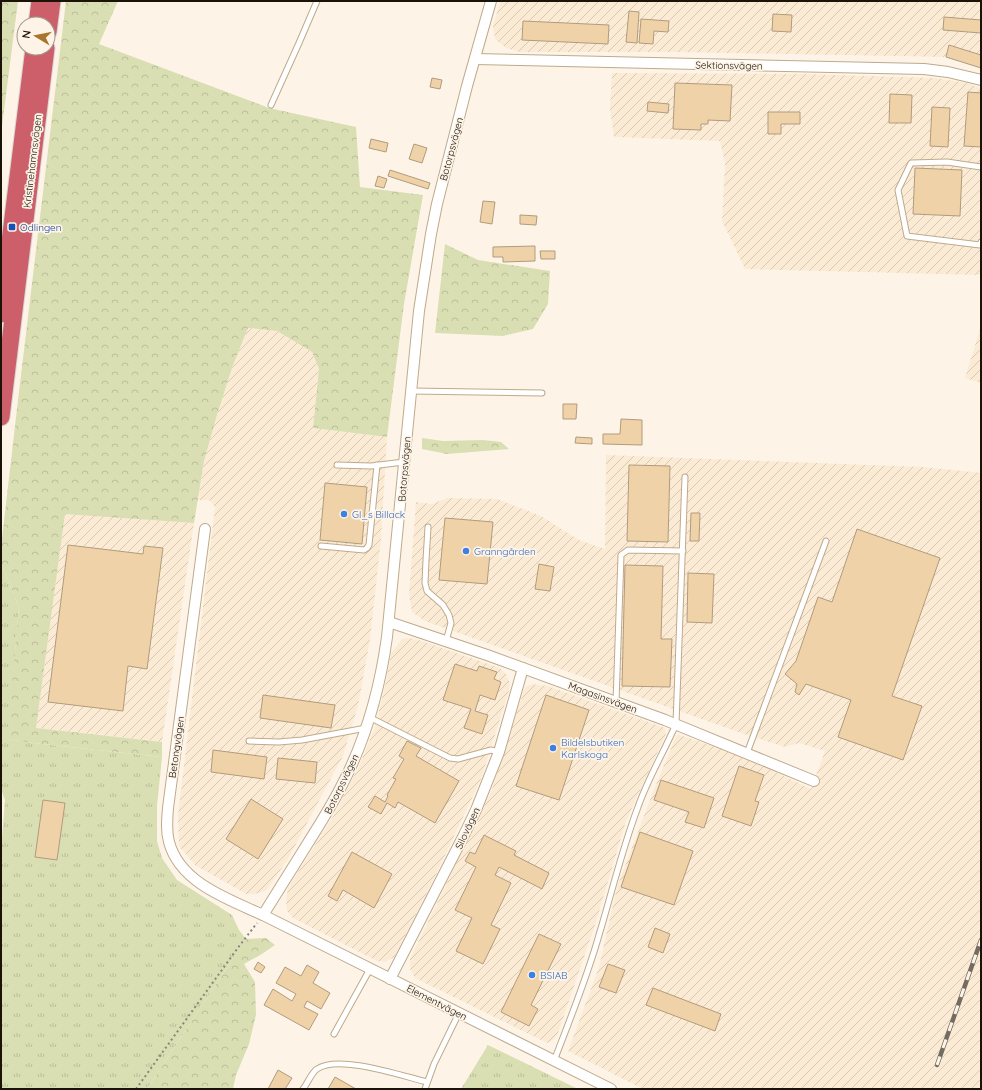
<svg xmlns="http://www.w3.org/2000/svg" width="982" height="1090" font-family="Quicksand,sans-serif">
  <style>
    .industrial { fill: url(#industrial-furrows) }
    .grass { fill: url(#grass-tufts) }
    .forest { fill: url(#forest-crowns) }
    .building { fill: #f0d2a8; stroke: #b19b7d }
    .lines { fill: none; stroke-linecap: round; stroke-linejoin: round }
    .lane-casing { stroke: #bfaa8b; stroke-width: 7 }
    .street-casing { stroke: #bfaa8b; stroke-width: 12 }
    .highway-casing { stroke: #d6d5d2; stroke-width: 19 }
    .path { stroke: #8c8477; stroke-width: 2; stroke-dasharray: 2 3; stroke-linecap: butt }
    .lane { stroke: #fff; stroke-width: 5 }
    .street { stroke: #fff; stroke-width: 10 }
    .highway { stroke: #cc5f6a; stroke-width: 17 }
    .rail-casing { stroke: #746c60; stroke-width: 4.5 }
    .rail { stroke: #fdf4e7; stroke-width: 3; stroke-dasharray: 9; stroke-linecap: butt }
    .transit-dot { fill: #1a4fb4; stroke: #fdf4e7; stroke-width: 1.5 }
    .shop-dot { fill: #3f7fe0; stroke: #fdf4e7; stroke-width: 1.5 }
    .labels { text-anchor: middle; stroke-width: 3.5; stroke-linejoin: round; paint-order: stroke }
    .street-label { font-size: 10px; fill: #1b1307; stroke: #fdf4e7 }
    .transit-label { font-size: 10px; fill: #164399; stroke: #fdf4e7; text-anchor: start }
    .shop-label { font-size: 10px; fill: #366cbe; stroke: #fdf4e7; text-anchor: start }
  </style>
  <defs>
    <pattern id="industrial-furrows" width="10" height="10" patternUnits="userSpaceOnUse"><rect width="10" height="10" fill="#fcebd4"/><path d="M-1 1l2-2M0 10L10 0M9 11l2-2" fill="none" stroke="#d7c9b4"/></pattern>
    <pattern id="grass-tufts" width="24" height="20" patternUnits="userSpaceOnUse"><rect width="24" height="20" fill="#d9dfb3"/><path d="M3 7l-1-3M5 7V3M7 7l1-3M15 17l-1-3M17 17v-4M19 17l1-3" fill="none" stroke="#babe98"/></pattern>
    <pattern id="forest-crowns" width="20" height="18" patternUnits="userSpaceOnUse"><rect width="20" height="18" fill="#d9dfb3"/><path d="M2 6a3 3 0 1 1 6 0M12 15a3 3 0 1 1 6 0" fill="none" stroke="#babe98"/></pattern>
  </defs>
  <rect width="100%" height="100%" fill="#fdf4e7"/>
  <g class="industrial">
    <path d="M 500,1 L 981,1 L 981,68 L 946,57 L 675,52 L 520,52 L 506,48 L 495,39 L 493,27 Z"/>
    <path d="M 612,73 L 801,74 L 936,78 L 966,83 L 981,88 L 981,275 L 745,269 L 722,221 L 725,163 L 720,141 L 614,137 L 610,109 Z"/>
    <path d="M 248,328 L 277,331 L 312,352 L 319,369 L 313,428 L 387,437 L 381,539 L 370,640 L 358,706 L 343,756 L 288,859 L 266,891 L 254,894 L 246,894 L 195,865 L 179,846 L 178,815 L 215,507 L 209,500 L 198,500 L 204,461 L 217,415 L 232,368 Z"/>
    <path d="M 980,329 L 981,331 L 981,383 L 965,378 Z"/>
    <path d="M 606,455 L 924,467 L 981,473 L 981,1089 L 643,1089 L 568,1051 L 599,967 L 617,887 L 653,792 L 677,734 L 739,755 L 811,789 L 825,751 L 799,743 L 785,747 L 741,733 L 425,621 L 412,612 L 409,595 L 416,502 L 432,504 L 447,498 L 497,499 L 541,516 L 579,540 L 605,549 Z"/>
    <path d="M 65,513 L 194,523 L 162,742 L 36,728 Z"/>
    <path d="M 407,638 L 416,639 L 500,668 L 506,674 L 510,683 L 509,691 L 481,779 L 432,883 L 394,957 L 385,962 L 377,961 L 293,918 L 287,911 L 286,900 L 288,888 L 334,815 L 359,766 L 375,727 L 386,682 L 391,653 L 402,639 Z"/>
    <path d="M 532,684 L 548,686 L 665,728 L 666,734 L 626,821 L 596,922 L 557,1036 L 552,1041 L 547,1043 L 415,978 L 410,969 L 410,959 L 491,792 L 525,687 Z"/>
  </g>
  <g class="grass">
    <path d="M 1,563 L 19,607 L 8,739 L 33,743 L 162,757 L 157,806 L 157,841 L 162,858 L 177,880 L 232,915 L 239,930 L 246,939 L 147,1089 L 1,1089 L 1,852 L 5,800 L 1,789 Z"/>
    <path d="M 488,1045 L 578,1089 L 461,1089 Z"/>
  </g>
  <g class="forest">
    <path d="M 1,1 L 18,1 L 1,134 Z"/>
    <path d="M 66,1 L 118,1 L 99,44 L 269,108 L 356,127 L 360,187 L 423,195 L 404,304 L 387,437 L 313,428 L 319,369 L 312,352 L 277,331 L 248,328 L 232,368 L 217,415 L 204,461 L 194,523 L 65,514 L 36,728 L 162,742 L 162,757 L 33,743 L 7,739 L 19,607 L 1,563 L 1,547 L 18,400 Z"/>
    <path d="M 445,244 L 478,260 L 550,271 L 548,304 L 533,329 L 503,336 L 435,333 Z"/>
    <path d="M 422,438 L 443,441 L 483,440 L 501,442 L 509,449 L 447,454 L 422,449 Z"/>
    <path d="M 266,938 L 275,945 L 262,954 L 244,964 L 255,982 L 256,1015 L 249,1044 L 236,1075 L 233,1089 L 147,1089 L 246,939 Z"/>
  </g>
  <g class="building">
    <path d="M 629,11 L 639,12 L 637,43 L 626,42 Z"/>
    <path d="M 773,14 L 792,15 L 791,32 L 772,31 Z"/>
    <path d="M 944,17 L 981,20 L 981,33 L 943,30 Z"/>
    <path d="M 641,19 L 669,21 L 668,32 L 654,31 L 653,44 L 639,43 Z"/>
    <path d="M 523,21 L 609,25 L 608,44 L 522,40 Z"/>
    <path d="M 949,45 L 981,55 L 981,68 L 946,57 Z"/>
    <path d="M 432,78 L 442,80 L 440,89 L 430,87 Z"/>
    <path d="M 675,83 L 732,85 L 730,121 L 708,120 L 708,124 L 701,124 L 701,130 L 673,129 Z"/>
    <path d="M 968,92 L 981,93 L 981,147 L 964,146 Z"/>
    <path d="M 890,94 L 912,95 L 911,123 L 889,123 Z"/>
    <path d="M 648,102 L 669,104 L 668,113 L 647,111 Z"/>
    <path d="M 932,107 L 950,108 L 948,147 L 930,146 Z"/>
    <path d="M 768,112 L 800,112 L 800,124 L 781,124 L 781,134 L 768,134 Z"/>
    <path d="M 371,139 L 388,143 L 386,152 L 369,148 Z"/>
    <path d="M 414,144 L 427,148 L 422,163 L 409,159 Z"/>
    <path d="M 915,168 L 962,170 L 960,216 L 913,214 Z"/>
    <path d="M 390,170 L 430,183 L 428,189 L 388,176 Z"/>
    <path d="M 378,176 L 387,179 L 384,188 L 375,186 Z"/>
    <path d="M 483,201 L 495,202 L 492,224 L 480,222 Z"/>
    <path d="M 520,215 L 537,216 L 536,225 L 520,224 Z"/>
    <path d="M 535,246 L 535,261 L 503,262 L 503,257 L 493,257 L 493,247 Z"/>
    <path d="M 540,251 L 555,251 L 555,259 L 541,259 Z"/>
    <path d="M 563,404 L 577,404 L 576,419 L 563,419 Z"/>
    <path d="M 621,419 L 642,420 L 642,445 L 603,444 L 603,434 L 620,434 Z"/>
    <path d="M 576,437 L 592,438 L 592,444 L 575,443 Z"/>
    <path d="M 629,465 L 670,466 L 668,542 L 627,541 Z"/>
    <path d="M 325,483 L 367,487 L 362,544 L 320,540 Z"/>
    <path d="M 691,513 L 700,513 L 699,541 L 690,541 Z"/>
    <path d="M 445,518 L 493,522 L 487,584 L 439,580 Z"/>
    <path d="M 857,529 L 940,558 L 892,696 L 922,706 L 903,760 L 838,737 L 851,700 L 806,684 L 799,695 L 795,692 L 797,684 L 785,674 L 796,661 L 818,597 L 832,602 Z"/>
    <path d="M 68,545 L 143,554 L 144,546 L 163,548 L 147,669 L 128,666 L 123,711 L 48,702 Z"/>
    <path d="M 539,564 L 554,567 L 550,591 L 535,589 Z"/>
    <path d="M 625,565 L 663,566 L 661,639 L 672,639 L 670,687 L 622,686 Z"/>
    <path d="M 688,573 L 714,574 L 712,623 L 687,622 Z"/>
    <path d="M 455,664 L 477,671 L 479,666 L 497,672 L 494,679 L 501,682 L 495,700 L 480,695 L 475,711 L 488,715 L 482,734 L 464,728 L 471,709 L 443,700 Z"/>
    <path d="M 263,695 L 335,705 L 331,728 L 260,718 Z"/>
    <path d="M 546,695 L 589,710 L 559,800 L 516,786 Z"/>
    <path d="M 407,741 L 421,748 L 416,756 L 459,781 L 435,823 L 398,802 L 395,808 L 387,803 L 381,814 L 368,807 L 375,796 L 385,802 L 388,796 L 387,795 L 396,779 L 393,778 L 404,759 L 399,756 Z"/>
    <path d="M 213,750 L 267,757 L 264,779 L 211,772 Z"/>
    <path d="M 278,758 L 317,762 L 315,783 L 276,779 Z"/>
    <path d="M 739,766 L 764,775 L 755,801 L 759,802 L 751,826 L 722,816 Z"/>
    <path d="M 661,780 L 714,798 L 704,828 L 685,822 L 689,812 L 654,800 Z"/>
    <path d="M 251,799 L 283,819 L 258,859 L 226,839 Z"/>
    <path d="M 43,800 L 65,803 L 57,860 L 35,857 Z"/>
    <path d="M 640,832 L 693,851 L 674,905 L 621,887 Z"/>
    <path d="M 484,835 L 516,851 L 514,855 L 549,873 L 542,889 L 499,867 L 495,875 L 511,883 L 491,925 L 500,929 L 483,964 L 456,951 L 472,918 L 455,910 L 476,867 L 465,861 L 470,852 L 475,854 Z"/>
    <path d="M 352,852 L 392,874 L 374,908 L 343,890 L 337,901 L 328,896 Z"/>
    <path d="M 655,928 L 670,934 L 663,953 L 648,947 Z"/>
    <path d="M 539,934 L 561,944 L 531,1005 L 538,1009 L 529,1026 L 501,1012 Z"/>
    <path d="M 258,962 L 265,967 L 261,973 L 254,969 Z"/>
    <path d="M 608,964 L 625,970 L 616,993 L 599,987 Z"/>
    <path d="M 307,965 L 319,972 L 313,983 L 330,993 L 321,1009 L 307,1001 L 304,1007 L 318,1014 L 309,1030 L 264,1005 L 273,989 L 292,1001 L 296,994 L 276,983 L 285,967 L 301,976 Z"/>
    <path d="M 653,988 L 721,1014 L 715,1031 L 646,1005 Z"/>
    <path d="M 278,1070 L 292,1078 L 285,1089 L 268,1089 Z"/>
    <path d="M 335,1077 L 356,1089 L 328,1089 Z"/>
  </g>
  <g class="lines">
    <g class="lane-casing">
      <g id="lane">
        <path d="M 271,105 L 299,43 L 317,1"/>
        <path d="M 981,167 L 947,162 L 911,163 L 898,190 L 907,236 L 980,245 L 981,242"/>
        <path d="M 411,391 L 542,393"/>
        <path d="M 337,465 L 371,466 L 404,462"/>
        <path d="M 428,527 L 426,560 L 425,583 L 427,591 L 443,605 L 449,615 L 451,623 L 446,641"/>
        <path d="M 321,546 L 364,550 L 367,548 L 369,545 L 377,465"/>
        <path d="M 616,702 L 621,555 L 628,550 L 683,551"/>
        <path d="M 369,717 L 450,758 L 458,759 L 491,750 L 499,752"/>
        <path d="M 249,741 L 279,742 L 302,740 L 366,728"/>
        <path d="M 747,753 L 826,541"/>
        <path d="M 334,1034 L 370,969"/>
        <path d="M 554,1061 C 570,1019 587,978 599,935 C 612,892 622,849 638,807 C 648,778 664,752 676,724 L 685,477"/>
        <path d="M 303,1089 C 307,1084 312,1072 317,1069 C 338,1054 402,1076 427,1082"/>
        <path d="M 425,1089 L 434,1064 L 459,1013"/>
      </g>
    </g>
    <g class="street-casing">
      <g id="street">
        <path d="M 475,59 L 924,69 L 948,72 L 981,80"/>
        <path d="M 205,529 L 168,808 C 167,820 166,831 169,842 C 180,883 228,899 263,915 L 611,1089"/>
        <path d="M 389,622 L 487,655 L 665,720 L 814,781"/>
        <path d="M 263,915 C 278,891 293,867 308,843 C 320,824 332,805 342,785 C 366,739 380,688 387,637 L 419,311 L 431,234 L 437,204 L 467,86 L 491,1"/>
        <path d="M 390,979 L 464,835 L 476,810 L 499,752 L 523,668"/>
      </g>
    </g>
    <g class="highway-casing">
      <g id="highway">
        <path d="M 37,24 L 40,1"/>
        <path d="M 48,32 L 52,1"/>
        <path d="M 1,314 L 34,48"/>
        <path d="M 1,417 L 46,48"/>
      </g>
    </g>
    <path class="path" d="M 136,1089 L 237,949 L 257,923"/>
    <use href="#lane" class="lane"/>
    <use href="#street" class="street"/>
    <use href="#highway" class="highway"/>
    <g class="rail-casing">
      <path id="rail" d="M 937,1065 L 981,940"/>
    </g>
    <use href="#rail" class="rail"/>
  </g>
  <rect class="transit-dot" x="8" y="223" width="8" height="8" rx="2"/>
  <g class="shop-dot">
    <circle cx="344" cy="514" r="4"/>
    <circle cx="466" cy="551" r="4"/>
    <circle cx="553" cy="748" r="4"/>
    <circle cx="532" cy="975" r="4"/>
  </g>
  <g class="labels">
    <g class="street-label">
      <text transform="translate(729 65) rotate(1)" y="4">Sektionsvägen</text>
      <text transform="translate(451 149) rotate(-75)" y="4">Botorpsvägen</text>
      <text transform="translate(32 161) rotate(-83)" y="4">Kristinehamnsvägen</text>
      <text transform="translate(404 469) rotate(-85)" y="4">Botorpsvägen</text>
      <text transform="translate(603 697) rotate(20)" y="4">Magasinsvägen</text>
      <text transform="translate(176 747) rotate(-82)" y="4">Betongvägen</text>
      <text transform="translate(341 784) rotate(-64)" y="4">Botorpsvägen</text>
      <text transform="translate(467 828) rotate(-65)" y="4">Silovägen</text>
      <text transform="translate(437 1002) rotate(27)" y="4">Elementvägen</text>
    </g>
    <g class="transit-label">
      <text x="20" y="231">Odlingen</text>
    </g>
    <g class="shop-label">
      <text x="352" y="518">Gl_s Billack</text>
      <text x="474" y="555">Granngården</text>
      <text x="561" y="746">Bildelsbutiken<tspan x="561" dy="12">Karlskoga</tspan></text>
      <text x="540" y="979">BSIAB</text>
    </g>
  </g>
  <rect width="982" height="1090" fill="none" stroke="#1b1307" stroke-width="4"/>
  <g transform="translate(36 36) rotate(280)"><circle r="19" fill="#fdf4e7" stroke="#a39a8d"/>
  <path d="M0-3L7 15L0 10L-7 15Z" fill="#a7752b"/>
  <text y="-6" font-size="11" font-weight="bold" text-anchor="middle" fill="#1b1307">N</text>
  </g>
</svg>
